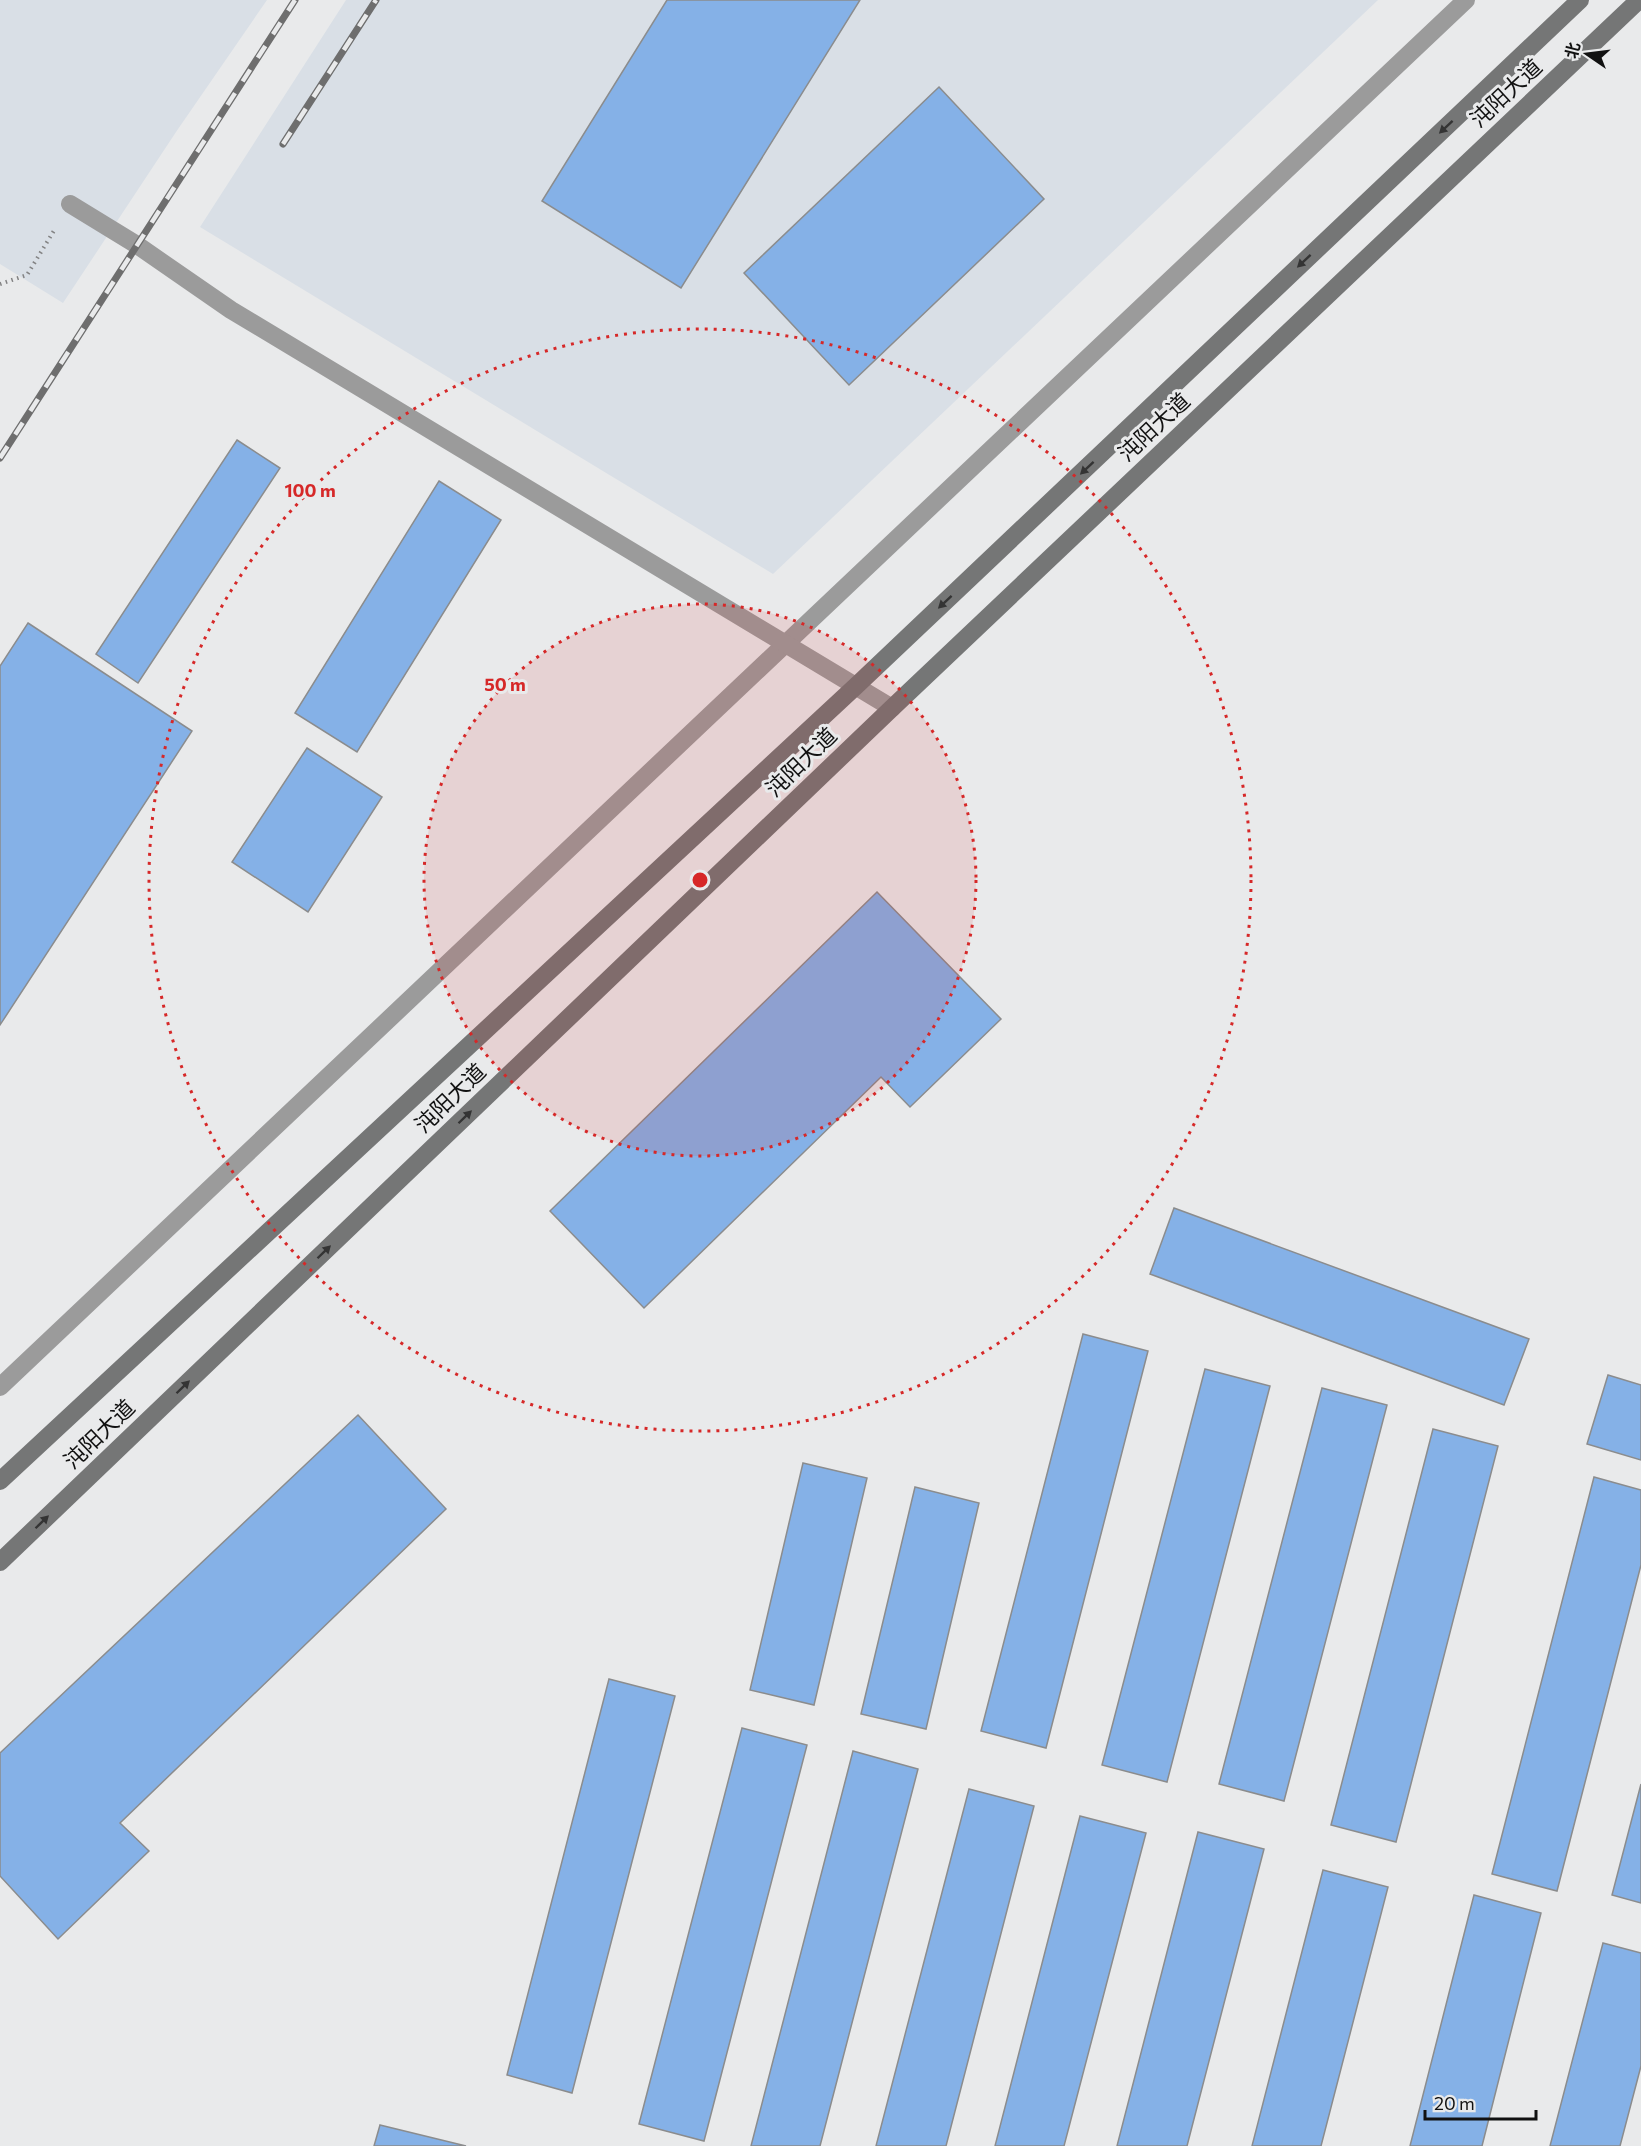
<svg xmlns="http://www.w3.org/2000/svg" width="1641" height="2146" font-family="Commissioner,'Noto Sans SC',sans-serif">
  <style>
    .built { fill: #d9dfe6 }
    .building { fill: #85b1e7; stroke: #8b8c8d; stroke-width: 1.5 }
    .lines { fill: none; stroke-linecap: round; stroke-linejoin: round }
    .path { stroke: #838384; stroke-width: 4; stroke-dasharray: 1.5 4.5; stroke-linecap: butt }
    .lane { stroke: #9b9b9b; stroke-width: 18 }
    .street { stroke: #9b9b9b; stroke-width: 18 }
    .secondary { stroke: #757676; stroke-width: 18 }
    .rail-casing { stroke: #6e6e6e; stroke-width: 7 }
    .rail { stroke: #e9eaeb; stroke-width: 4.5; stroke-dasharray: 14; stroke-linecap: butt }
    .oneway { fill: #343434 }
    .ring { fill: none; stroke: #d62828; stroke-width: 3; stroke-dasharray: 3 6 }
    .labels { text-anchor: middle; stroke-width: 6; stroke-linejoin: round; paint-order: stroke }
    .street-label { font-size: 22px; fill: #111; stroke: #e9eaeb }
    .centre { fill: #d62828; stroke: #e9eaeb; stroke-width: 3 }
    .ring-label { font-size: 18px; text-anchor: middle; font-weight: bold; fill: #d62828; stroke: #e9eaeb; stroke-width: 6; stroke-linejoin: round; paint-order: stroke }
  </style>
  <rect width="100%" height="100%" fill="#e9eaeb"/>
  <g class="built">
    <path d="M 0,0 L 267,0 L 176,132 L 63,303 L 0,264 Z"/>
    <path d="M 346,0 L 1378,0 L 773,574 L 200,227 Z"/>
  </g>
  <g class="building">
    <path d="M 667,0 L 860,0 L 681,288 L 542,201 Z"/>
    <path d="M 939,87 L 1044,199 L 849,385 L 744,273 Z"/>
    <path d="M 237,440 L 280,468 L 138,683 L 96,654 Z"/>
    <path d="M 439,481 L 501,520 L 357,752 L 295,713 Z"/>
    <path d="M 28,623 L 192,731 L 0,1025 L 0,666 Z"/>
    <path d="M 307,748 L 382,797 L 308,912 L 232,862 Z"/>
    <path d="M 877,892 L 1001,1019 L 910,1107 L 881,1077 L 644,1308 L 550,1211 Z"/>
    <path d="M 1174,1208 L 1529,1339 L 1504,1405 L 1150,1274 Z"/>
    <path d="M 1083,1334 L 1148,1351 L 1046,1748 L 981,1731 Z"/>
    <path d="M 1205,1369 L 1270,1386 L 1167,1782 L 1102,1765 Z"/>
    <path d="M 1608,1375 L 1641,1385 L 1641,1460 L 1587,1444 Z"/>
    <path d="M 1322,1388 L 1387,1405 L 1284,1801 L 1219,1784 Z"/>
    <path d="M 358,1415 L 446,1509 L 120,1823 L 149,1851 L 58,1939 L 0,1876 L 0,1753 Z"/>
    <path d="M 1433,1429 L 1498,1446 L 1396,1842 L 1331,1825 Z"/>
    <path d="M 803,1463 L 867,1478 L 814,1705 L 750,1690 Z"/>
    <path d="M 1594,1477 L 1641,1490 L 1641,1565 L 1557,1891 L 1492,1874 Z"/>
    <path d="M 915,1487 L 979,1503 L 926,1729 L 861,1714 Z"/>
    <path d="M 609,1679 L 675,1696 L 572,2093 L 507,2075 Z"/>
    <path d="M 742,1728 L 807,1745 L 704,2141 L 639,2124 Z"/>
    <path d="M 853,1751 L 918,1769 L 820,2146 L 751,2146 Z"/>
    <path d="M 1641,1784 L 1641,1903 L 1612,1895 Z"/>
    <path d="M 969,1789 L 1034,1806 L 946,2146 L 876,2146 Z"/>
    <path d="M 1080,1816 L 1146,1833 L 1064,2146 L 995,2146 Z"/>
    <path d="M 1198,1832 L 1264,1849 L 1187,2146 L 1117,2146 Z"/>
    <path d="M 1323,1870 L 1388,1887 L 1321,2146 L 1252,2146 Z"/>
    <path d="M 1474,1895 L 1541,1913 L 1482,2146 L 1410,2146 Z"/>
    <path d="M 1603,1943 L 1641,1953 L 1641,2066 L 1620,2146 L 1550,2146 Z"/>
    <path d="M 380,2125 L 466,2146 L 374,2146 Z"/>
  </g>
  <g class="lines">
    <path class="path" d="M 0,284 L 27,275 L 55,229"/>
    <path class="lane" d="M 0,1387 L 1466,0"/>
    <path class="street" d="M 70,204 L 137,245 L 231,310 L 892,708"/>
    <g class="secondary">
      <path d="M 0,1481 L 856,686 L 1580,0"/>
      <path d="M 0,1562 L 892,708 L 1639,0"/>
    </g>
    <g class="rail-casing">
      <g id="rail">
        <path d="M 283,144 L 376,0"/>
        <path d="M 0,458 L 295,0"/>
      </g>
    </g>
    <use href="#rail" class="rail"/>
  </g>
  <defs><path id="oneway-solid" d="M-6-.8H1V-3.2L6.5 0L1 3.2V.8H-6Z" transform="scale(1.5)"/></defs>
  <g class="oneway">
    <use href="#oneway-solid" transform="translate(1446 127) rotate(137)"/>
    <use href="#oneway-solid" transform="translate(1304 261) rotate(137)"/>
    <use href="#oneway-solid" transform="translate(1087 468) rotate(137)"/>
    <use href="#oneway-solid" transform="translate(945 602) rotate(137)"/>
    <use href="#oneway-solid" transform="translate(465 1117) rotate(-44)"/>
    <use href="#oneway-solid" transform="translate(324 1252) rotate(-44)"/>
    <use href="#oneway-solid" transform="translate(183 1387) rotate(-44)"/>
    <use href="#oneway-solid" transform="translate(42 1522) rotate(-44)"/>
  </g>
  <circle cx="700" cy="880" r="276" fill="#d62828" fill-opacity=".12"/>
  <g class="ring">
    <circle cx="700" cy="880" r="276"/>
    <circle cx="700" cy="880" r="551"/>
  </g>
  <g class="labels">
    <g class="street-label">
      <text transform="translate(1506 93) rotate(-43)" y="8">沌阳大道</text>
      <text transform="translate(1154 427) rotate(-43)" y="8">沌阳大道</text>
      <text transform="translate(801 762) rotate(-44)" y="8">沌阳大道</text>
      <text transform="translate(450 1098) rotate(-44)" y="8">沌阳大道</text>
      <text transform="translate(99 1434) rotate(-44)" y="8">沌阳大道</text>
    </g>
  </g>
  <circle cx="700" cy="880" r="9" class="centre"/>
  <g class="ring-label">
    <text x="310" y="497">100 m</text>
    <text x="505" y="691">50 m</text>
  </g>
  <g transform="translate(1587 54) rotate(284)" stroke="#e9eaeb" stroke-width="4.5" paint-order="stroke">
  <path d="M0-4.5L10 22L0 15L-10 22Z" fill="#111111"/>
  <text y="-9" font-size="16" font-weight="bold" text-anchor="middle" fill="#111111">北</text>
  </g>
  <path d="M1425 2110v9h111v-9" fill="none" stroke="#111111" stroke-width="3"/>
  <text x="1434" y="2110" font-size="18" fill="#111111" stroke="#e9eaeb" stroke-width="4.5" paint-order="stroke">20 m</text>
</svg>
